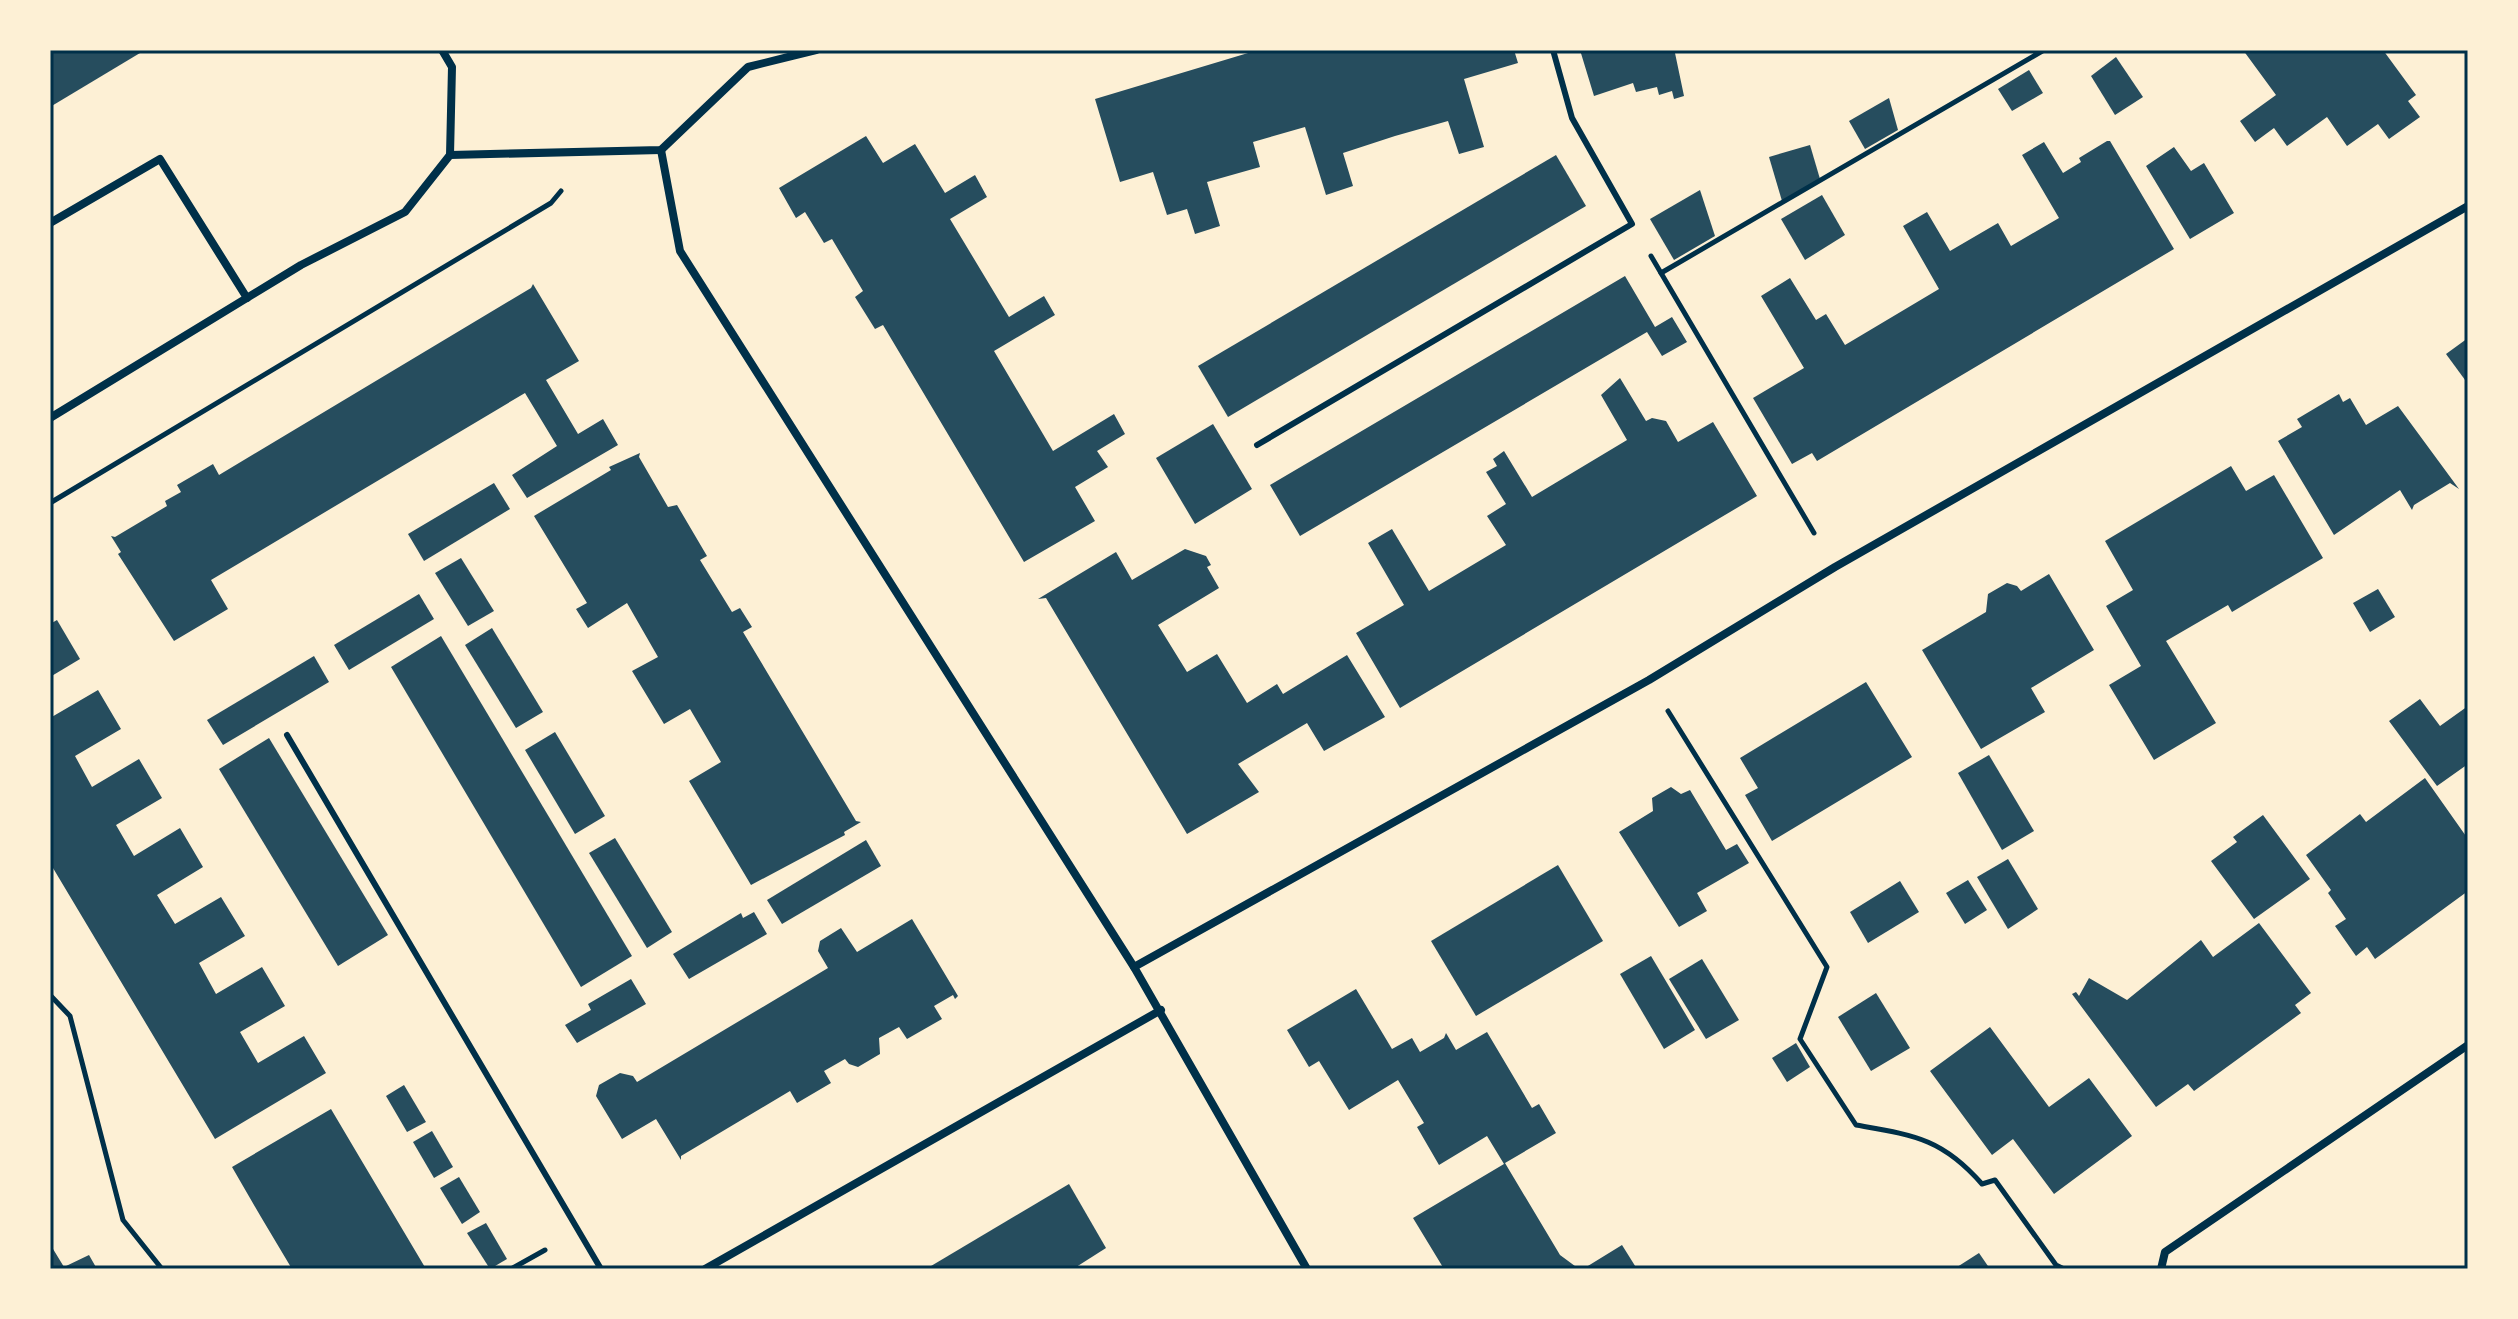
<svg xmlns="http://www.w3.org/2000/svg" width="2518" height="1319" font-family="Arial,sans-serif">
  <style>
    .building { fill: #264d5e }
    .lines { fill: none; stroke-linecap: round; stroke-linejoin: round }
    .path { stroke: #003049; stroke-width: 5 }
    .service { stroke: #003049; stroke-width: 6 }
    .minor { stroke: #003049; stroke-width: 8 }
    .neatline { fill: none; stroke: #003049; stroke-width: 3 }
  </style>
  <rect width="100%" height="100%" fill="#fdf0d5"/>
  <g class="building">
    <path d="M 50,50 L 145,50 L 50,107 Z"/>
    <path d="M 1258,50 L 1514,50 L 1518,63 L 1464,79 L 1484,147 L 1459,154 L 1448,121 L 1395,136 L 1343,153 L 1353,186 L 1326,195 L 1305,127 L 1253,142 L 1260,167 L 1207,182 L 1220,226 L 1195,234 L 1187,209 L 1167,215 L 1153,172 L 1120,182 L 1095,99 Z"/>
    <path d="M 1580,50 L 1682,50 L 1675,53 L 1684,96 L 1674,99 L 1672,91 L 1659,95 L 1657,87 L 1636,92 L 1633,83 L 1594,96 Z"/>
    <path d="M 2243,50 L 2383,50 L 2416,95 L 2408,101 L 2420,117 L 2389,139 L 2378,124 L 2347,146 L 2327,117 L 2287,146 L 2274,128 L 2255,142 L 2240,121 L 2276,95 Z"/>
    <path d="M 2116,57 L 2143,97 L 2115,115 L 2091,76 Z"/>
    <path d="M 2029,70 L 2043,93 L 2012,111 L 1998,89 Z"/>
    <path d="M 1889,98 L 1898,130 L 1865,149 L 1849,121 Z"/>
    <path d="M 866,136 L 883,163 L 915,144 L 945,193 L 975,175 L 987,197 L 950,219 L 1009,317 L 1044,296 L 1055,315 L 994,351 L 1053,451 L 1114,414 L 1125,434 L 1097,451 L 1108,467 L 1075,487 L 1095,521 L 1024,562 L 883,325 L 875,329 L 855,297 L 863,291 L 832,239 L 824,243 L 805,212 L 796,218 L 779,188 Z"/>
    <path d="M 2107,141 L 2110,141 L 2174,249 L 1817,461 L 1812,453 L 1792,464 L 1753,398 L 1804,368 L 1761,296 L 1790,278 L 1816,320 L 1826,314 L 1845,345 L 1939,289 L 1903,226 L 1927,212 L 1950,251 L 1998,223 L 2011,246 L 2059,218 L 2022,155 L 2044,142 L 2063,173 L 2081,162 L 2079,158 Z"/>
    <path d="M 1810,145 L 1820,179 L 1782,201 L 1769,157 Z"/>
    <path d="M 2174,147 L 2191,171 L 2204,163 L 2234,213 L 2190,239 L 2146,166 Z"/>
    <path d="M 1556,155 L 1586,206 L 1228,417 L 1198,366 Z"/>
    <path d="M 1700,190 L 1715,236 L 1674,260 L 1650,219 Z"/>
    <path d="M 1822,195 L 1845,235 L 1805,260 L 1781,219 Z"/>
    <path d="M 1625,276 L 1655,327 L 1672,317 L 1687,342 L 1662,356 L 1647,332 L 1300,536 L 1270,485 Z"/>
    <path d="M 533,284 L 579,361 L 546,380 L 578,434 L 603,419 L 618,445 L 527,498 L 512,475 L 557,446 L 525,393 L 211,580 L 228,609 L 174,641 L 118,554 L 121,552 L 111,536 L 115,537 L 167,506 L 165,501 L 181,492 L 177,485 L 213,464 L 219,475 L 531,288 Z"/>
    <path d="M 2468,338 L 2468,384 L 2446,354 Z"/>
    <path d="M 1620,378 L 1646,421 L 1652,418 L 1666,421 L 1678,442 L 1713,422 L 1757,496 L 1400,708 L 1356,633 L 1404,605 L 1368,543 L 1392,529 L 1429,591 L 1506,545 L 1487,516 L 1506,504 L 1486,472 L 1497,466 L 1493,459 L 1504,451 L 1532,497 L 1627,440 L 1601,395 Z"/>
    <path d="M 2339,394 L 2343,402 L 2350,398 L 2366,425 L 2398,406 L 2459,489 L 2450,483 L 2414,505 L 2412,510 L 2400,490 L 2334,535 L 2278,441 L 2302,427 L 2297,419 Z"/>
    <path d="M 1213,424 L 1252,489 L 1195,524 L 1156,458 Z"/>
    <path d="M 640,453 L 639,457 L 668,507 L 677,505 L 707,556 L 700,560 L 732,612 L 740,608 L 752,627 L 743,632 L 856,821 L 861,822 L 844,832 L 845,835 L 751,885 L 689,781 L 721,762 L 690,709 L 664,724 L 632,671 L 658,657 L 627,603 L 588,628 L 576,609 L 587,603 L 534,516 L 611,470 L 609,467 Z"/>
    <path d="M 2231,466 L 2246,491 L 2274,475 L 2323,558 L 2232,612 L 2228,605 L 2166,641 L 2216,723 L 2154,760 L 2109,685 L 2141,666 L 2106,606 L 2133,590 L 2105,541 Z"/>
    <path d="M 494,483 L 510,509 L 424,561 L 408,534 Z"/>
    <path d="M 1185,549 L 1206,556 L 1211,565 L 1207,567 L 1219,588 L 1158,625 L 1187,672 L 1217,654 L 1247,703 L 1277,684 L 1283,694 L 1347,655 L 1385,717 L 1324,751 L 1307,723 L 1238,764 L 1259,792 L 1187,834 L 1046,598 L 1038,599 L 1116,552 L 1132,580 Z"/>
    <path d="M 461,558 L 494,611 L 468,626 L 435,573 Z"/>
    <path d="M 2049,574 L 2094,650 L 2031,688 L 2045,712 L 1981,749 L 1922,650 L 1986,612 L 1988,594 L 2007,583 L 2017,586 L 2021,591 Z"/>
    <path d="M 2378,589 L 2395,617 L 2370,632 L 2353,603 Z"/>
    <path d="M 419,594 L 434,619 L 349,670 L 334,645 Z"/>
    <path d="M 57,620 L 80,659 L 50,677 L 50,624 Z"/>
    <path d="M 492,628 L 543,712 L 516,728 L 465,645 Z"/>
    <path d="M 441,636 L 632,956 L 581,987 L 391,667 Z"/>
    <path d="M 314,656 L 329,682 L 223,745 L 207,720 Z"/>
    <path d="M 1866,682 L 1912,757 L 1772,841 L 1745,795 L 1758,788 L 1740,758 Z"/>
    <path d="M 98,690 L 121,729 L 75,756 L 92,787 L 139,759 L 162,798 L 116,825 L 134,856 L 180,828 L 203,867 L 157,895 L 175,924 L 221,897 L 245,936 L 199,963 L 216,994 L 262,967 L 285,1006 L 240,1032 L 258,1063 L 304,1036 L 326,1073 L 215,1139 L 50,863 L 50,718 Z"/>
    <path d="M 2420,699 L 2440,726 L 2468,706 L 2468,764 L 2437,786 L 2389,721 Z"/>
    <path d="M 555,732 L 605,816 L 575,834 L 525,750 Z"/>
    <path d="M 269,738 L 388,935 L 338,966 L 219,769 Z"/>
    <path d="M 1989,755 L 2034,831 L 2002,850 L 1958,773 Z"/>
    <path d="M 2425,778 L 2468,839 L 2468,891 L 2375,959 L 2367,947 L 2356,956 L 2335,926 L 2346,919 L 2328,893 L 2331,890 L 2306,855 L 2360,814 L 2366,822 Z"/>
    <path d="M 1671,787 L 1681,794 L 1690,790 L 1726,850 L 1737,844 L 1749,863 L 1697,893 L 1707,911 L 1679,927 L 1619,832 L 1653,811 L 1652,798 Z"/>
    <path d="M 2263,815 L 2310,879 L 2254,919 L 2211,861 L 2237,842 L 2233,837 Z"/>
    <path d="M 615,838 L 672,932 L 647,948 L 589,853 Z"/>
    <path d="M 866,840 L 881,866 L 782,924 L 767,900 Z"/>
    <path d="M 2008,859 L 2038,909 L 2008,929 L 1977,877 Z"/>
    <path d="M 1558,865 L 1603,941 L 1476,1016 L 1431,941 Z"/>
    <path d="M 1968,880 L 1987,910 L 1965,924 L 1946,893 Z"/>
    <path d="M 1900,881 L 1919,912 L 1868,943 L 1850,912 Z"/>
    <path d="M 754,912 L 767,934 L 689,979 L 673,954 L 741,913 L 743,918 Z"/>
    <path d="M 912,919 L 958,996 L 955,999 L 953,995 L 934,1006 L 942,1019 L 907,1039 L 899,1027 L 879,1038 L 880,1054 L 858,1067 L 849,1064 L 845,1059 L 824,1071 L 831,1083 L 797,1103 L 790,1091 L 681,1156 L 681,1160 L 656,1119 L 622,1139 L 596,1096 L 599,1085 L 620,1073 L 633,1076 L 637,1082 L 828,968 L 818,951 L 820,941 L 841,928 L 857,952 Z"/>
    <path d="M 2259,923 L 2311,993 L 2295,1005 L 2301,1013 L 2194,1091 L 2188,1084 L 2156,1107 L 2072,994 L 2076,992 L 2079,996 L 2089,978 L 2127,1000 L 2201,940 L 2213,957 Z"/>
    <path d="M 1651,956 L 1695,1030 L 1664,1049 L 1620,974 Z"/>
    <path d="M 1702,959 L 1739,1020 L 1706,1039 L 1669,979 Z"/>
    <path d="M 631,979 L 646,1004 L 577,1043 L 565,1025 L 591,1010 L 588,1004 Z"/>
    <path d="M 1356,989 L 1392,1049 L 1412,1038 L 1420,1052 L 1444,1038 L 1446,1033 L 1456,1050 L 1487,1032 L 1532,1108 L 1539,1104 L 1556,1133 L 1505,1163 L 1560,1255 L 1579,1269 L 1444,1269 L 1413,1218 L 1504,1164 L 1487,1136 L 1439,1165 L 1417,1127 L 1424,1123 L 1398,1080 L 1349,1110 L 1319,1061 L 1309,1067 L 1287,1030 Z"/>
    <path d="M 1876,993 L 1910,1048 L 1871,1071 L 1838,1017 Z"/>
    <path d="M 1990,1027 L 2049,1107 L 2089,1078 L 2132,1136 L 2054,1194 L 2013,1139 L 1992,1155 L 1930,1071 Z"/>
    <path d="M 1796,1043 L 1810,1067 L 1787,1082 L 1772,1058 Z"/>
    <path d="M 404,1085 L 426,1122 L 407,1132 L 386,1096 Z"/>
    <path d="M 331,1109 L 360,1158 L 426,1269 L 292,1269 L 261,1217 L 232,1167 Z"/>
    <path d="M 432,1131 L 453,1167 L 434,1178 L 413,1142 Z"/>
    <path d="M 459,1177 L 480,1212 L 462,1224 L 440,1188 Z"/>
    <path d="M 1069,1184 L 1106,1248 L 1073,1269 L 926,1269 Z"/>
    <path d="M 486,1223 L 507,1259 L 490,1269 L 467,1233 Z"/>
    <path d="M 50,1244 L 64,1267 L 89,1255 L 97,1269 L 50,1269 Z"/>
    <path d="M 1622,1245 L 1637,1269 L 1583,1269 Z"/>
    <path d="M 1979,1253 L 1990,1269 L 1954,1269 Z"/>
  </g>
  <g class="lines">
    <g class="path">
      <path d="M 1651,256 L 1814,533"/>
      <path d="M 1661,273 L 2044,50"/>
      <path d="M 50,503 L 551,203 L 561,191"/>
      <path d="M 1668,711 L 1827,967 L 1800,1039 L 1856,1125 C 1913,1135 1942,1138 1982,1184 L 1995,1180 L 2056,1265 L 2064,1269"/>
      <path d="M 50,995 L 70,1016 L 123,1220 L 162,1269"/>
      <path d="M 511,1269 L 545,1250"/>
    </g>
    <g class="service">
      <path d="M 1257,445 L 1632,224 L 1572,118 L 1553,50"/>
      <path d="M 287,735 L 601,1269"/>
    </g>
    <g class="minor">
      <path d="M 442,50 L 452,67 L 450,155"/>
      <path d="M 661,150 L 680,251 L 1134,967 L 1307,1269"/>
      <path d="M 50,223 L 160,159 L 247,298"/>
      <path d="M 50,418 L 301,265 L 405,212 L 450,155 L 661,150 L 748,67 L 816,50"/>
      <path d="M 1134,967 L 1649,680 L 1835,567 L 2468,206"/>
      <path d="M 705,1269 L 1161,1010"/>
      <path d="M 2161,1269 L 2165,1252 L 2468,1045"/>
    </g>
  </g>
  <rect width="2518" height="1319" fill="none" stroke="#fdf0d5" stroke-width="104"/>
  <rect x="52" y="52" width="2414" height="1215" class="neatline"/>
</svg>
